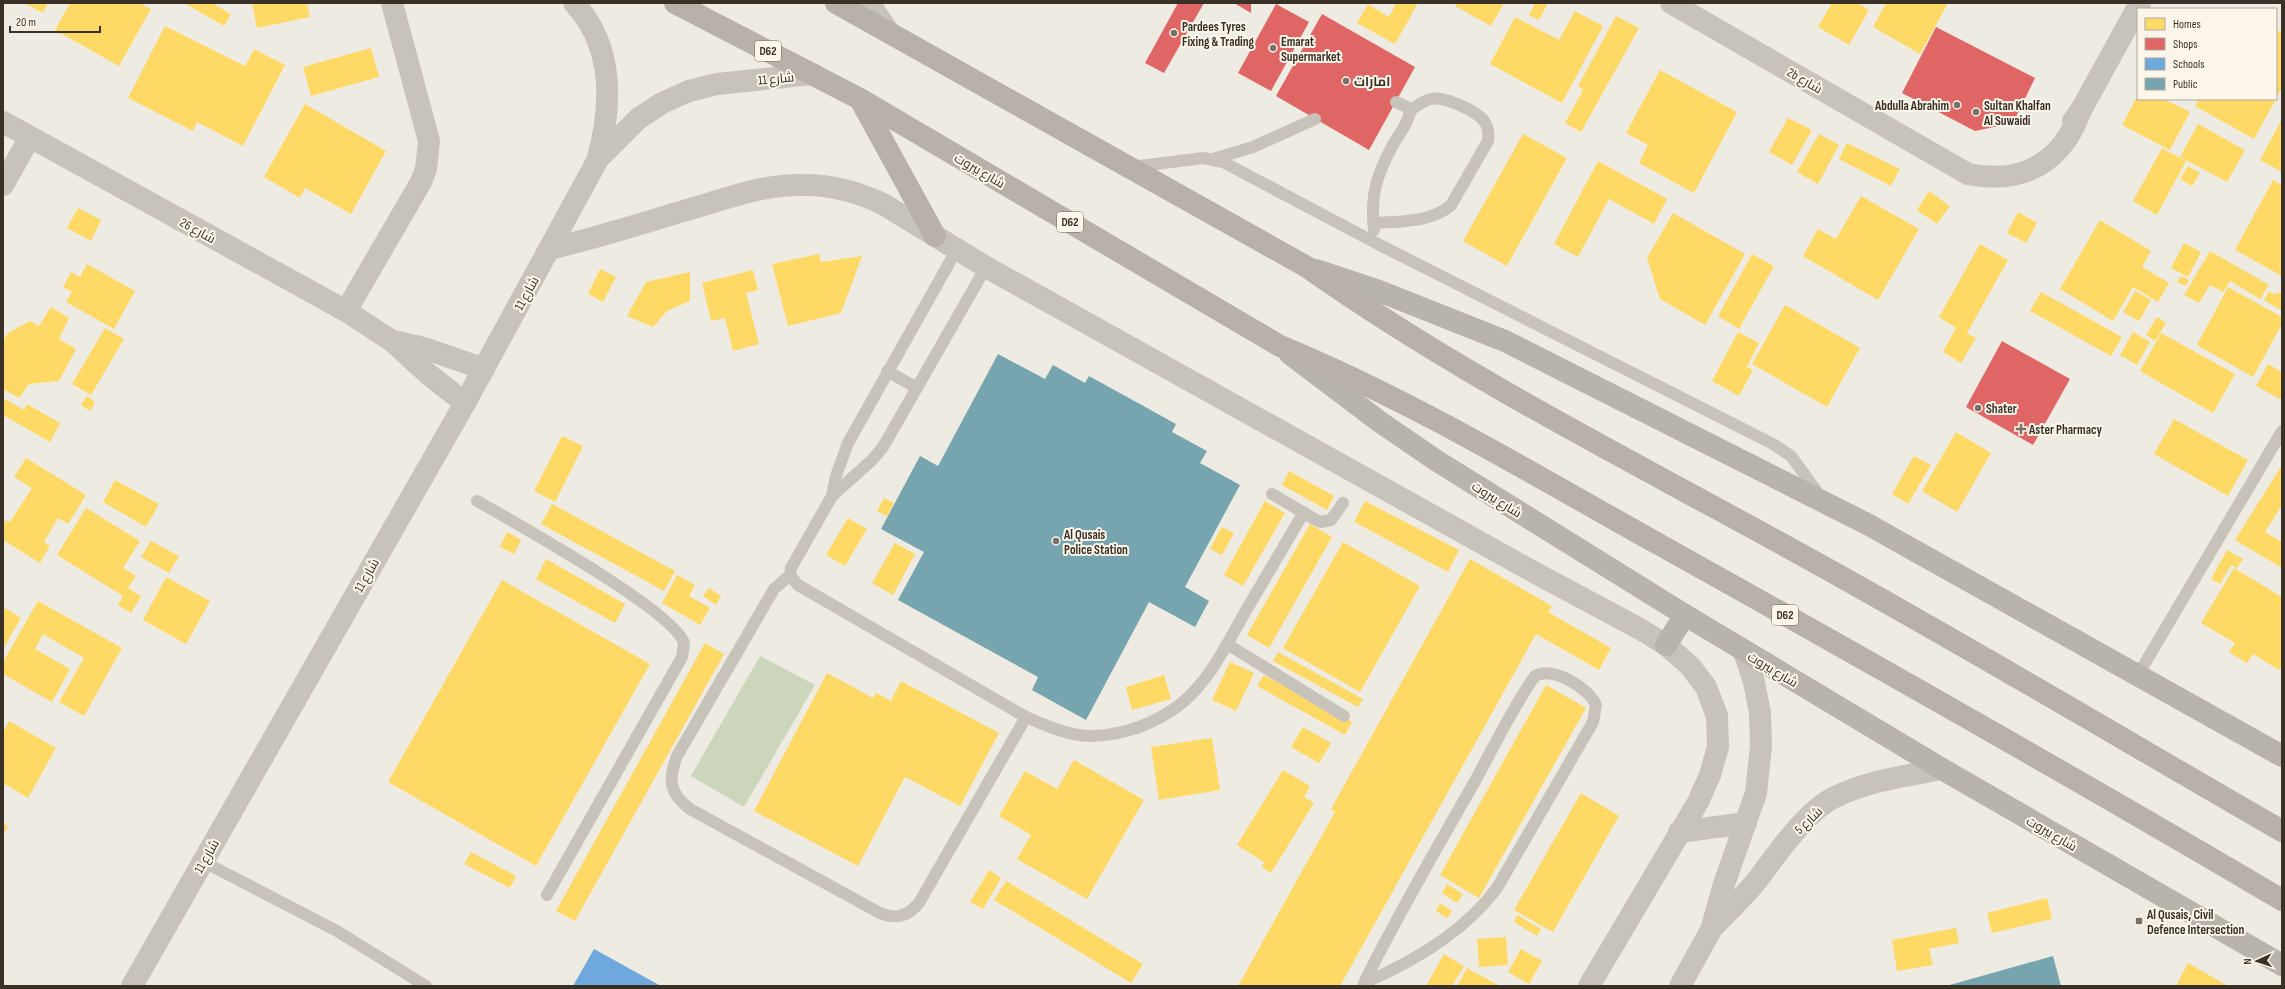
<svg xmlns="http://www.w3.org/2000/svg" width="2285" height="989" font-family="'Sofia Sans Condensed',Cairo,sans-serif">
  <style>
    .green { fill: #cbd6ba }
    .homes { fill: #ffd966 }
    .shops { fill: #e06666 }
    .schools { fill: #6fa8dc }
    .public { fill: #76a5af }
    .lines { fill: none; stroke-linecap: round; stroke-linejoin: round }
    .service { stroke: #c8c3ba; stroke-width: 12 }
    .minor { stroke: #c8c3ba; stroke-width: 22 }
    .secondary { stroke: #b8b3ab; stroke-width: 22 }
    .primary { stroke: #b7b1a9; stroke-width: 22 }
    .poi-dot { fill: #787169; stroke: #fbf6e9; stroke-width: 1.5 }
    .labels { text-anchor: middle; stroke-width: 4; stroke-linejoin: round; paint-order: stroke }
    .shield { fill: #fbf6e9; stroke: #736b62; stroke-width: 1 }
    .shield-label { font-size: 12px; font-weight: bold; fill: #393028 }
    .poi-label { font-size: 13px; font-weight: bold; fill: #393028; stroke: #fbf6e9; text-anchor: start }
    .street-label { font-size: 13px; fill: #393028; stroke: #fbf6e9 }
  </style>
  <rect width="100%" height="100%" fill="#eeebe2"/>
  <path class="green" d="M 760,656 L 815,685 L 744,807 L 691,776 Z"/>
  <g class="homes">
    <path d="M 24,3 L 48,3 L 43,13 Z"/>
    <path d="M 70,3 L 139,3 L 151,9 L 119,66 L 55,30 Z"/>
    <path d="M 184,3 L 212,3 L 231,14 L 224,26 Z"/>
    <path d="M 252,3 L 307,3 L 310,17 L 257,28 Z"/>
    <path d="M 1396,3 L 1418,3 L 1395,44 L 1357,23 L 1368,4 L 1389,17 Z"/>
    <path d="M 1457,3 L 1504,3 L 1491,26 L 1455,6 Z"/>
    <path d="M 1535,3 L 1548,3 L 1539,20 L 1529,15 Z"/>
    <path d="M 1832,3 L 1858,3 L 1869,10 L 1849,45 L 1818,27 Z"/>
    <path d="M 1886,3 L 1948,3 L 1920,54 L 1873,27 Z"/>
    <path d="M 1575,11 L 1603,26 L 1562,103 L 1490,64 L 1515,17 L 1559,40 Z"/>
    <path d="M 1616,16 L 1639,28 L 1581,132 L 1565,123 L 1583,90 L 1578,86 Z"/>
    <path d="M 165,26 L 245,66 L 254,49 L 285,65 L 243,146 L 197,122 L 193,131 L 128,98 Z"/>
    <path d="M 2277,30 L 2282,33 L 2282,88 L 2276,98 Z"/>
    <path d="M 371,48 L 379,77 L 311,96 L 303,67 Z"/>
    <path d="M 1660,70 L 1737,112 L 1694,193 L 1639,163 L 1648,145 L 1626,133 Z"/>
    <path d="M 2138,95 L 2138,99 L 2164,99 L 2190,112 L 2170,150 L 2122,125 Z"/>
    <path d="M 2199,99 L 2276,99 L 2254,139 L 2195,106 Z"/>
    <path d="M 305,104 L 386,151 L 351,214 L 305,188 L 300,198 L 264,177 Z"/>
    <path d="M 1788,118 L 1812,130 L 1792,165 L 1769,152 Z"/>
    <path d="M 2282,119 L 2282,172 L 2260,160 Z"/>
    <path d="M 2198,124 L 2245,150 L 2227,182 L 2180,157 Z"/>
    <path d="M 1523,134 L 1567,158 L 1507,266 L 1463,241 Z"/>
    <path d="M 1819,134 L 1839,145 L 1818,184 L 1797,172 Z"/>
    <path d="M 1847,143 L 1900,169 L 1891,186 L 1839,159 Z"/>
    <path d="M 2162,148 L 2186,161 L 2157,215 L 2133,201 Z"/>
    <path d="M 1598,161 L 1667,199 L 1654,224 L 1609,199 L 1578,257 L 1554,244 Z"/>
    <path d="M 2188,166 L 2200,173 L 2192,186 L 2180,179 Z"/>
    <path d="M 2273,180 L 2282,185 L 2282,276 L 2235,250 Z"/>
    <path d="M 1929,191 L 1950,206 L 1937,224 L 1917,210 Z"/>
    <path d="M 1861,196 L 1919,229 L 1878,300 L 1803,256 L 1818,229 L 1836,239 Z"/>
    <path d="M 78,208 L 101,220 L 91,241 L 67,228 Z"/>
    <path d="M 2018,212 L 2037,223 L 2026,243 L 2007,233 Z"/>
    <path d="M 1673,213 L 1745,254 L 1705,325 L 1660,299 L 1647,258 Z"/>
    <path d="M 2100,220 L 2151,251 L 2142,267 L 2169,283 L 2158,302 L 2133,287 L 2113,321 L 2060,289 Z"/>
    <path d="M 2184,243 L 2201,252 L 2188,277 L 2171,268 Z"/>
    <path d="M 1980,244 L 2008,260 L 1967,333 L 1976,338 L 1961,363 L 1943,352 L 1956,328 L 1939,317 Z"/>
    <path d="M 2210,251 L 2269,285 L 2260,299 L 2230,281 L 2223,292 L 2210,285 L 2199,303 L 2184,295 Z"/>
    <path d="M 819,254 L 821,262 L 862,256 L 841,313 L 788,326 L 772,264 Z"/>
    <path d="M 1752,254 L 1774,266 L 1739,329 L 1718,316 Z"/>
    <path d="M 87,264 L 135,291 L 114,329 L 66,302 L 72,292 L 63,287 L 71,272 L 80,277 Z"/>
    <path d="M 600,269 L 616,277 L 603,302 L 588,294 Z"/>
    <path d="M 753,270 L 758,290 L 746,293 L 759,344 L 733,351 L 725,318 L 711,321 L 702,283 Z"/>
    <path d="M 690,272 L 690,301 L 667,311 L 653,327 L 627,316 L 646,282 Z"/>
    <path d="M 2181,276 L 2189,280 L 2186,286 L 2177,282 Z"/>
    <path d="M 2228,287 L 2282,317 L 2282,324 L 2253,377 L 2197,345 Z"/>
    <path d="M 2135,291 L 2151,300 L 2139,321 L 2123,312 Z"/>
    <path d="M 2269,291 L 2275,295 L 2277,292 L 2282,294 L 2282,311 L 2264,300 Z"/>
    <path d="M 2041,292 L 2122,337 L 2111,356 L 2030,311 Z"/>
    <path d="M 1785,305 L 1860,348 L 1827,407 L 1752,364 Z"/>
    <path d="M 51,307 L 69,318 L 59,339 L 76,349 L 59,381 L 29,384 L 19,398 L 3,389 L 3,341 L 8,333 L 30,321 L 39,326 Z"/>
    <path d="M 2157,317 L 2166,323 L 2155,341 L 2146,335 Z"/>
    <path d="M 105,328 L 124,339 L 91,395 L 72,384 Z"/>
    <path d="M 1738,332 L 1759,343 L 1747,367 L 1753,370 L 1739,396 L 1712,381 Z"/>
    <path d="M 2133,332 L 2150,342 L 2137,365 L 2120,355 Z"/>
    <path d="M 2161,333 L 2235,374 L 2213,413 L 2140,371 Z"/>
    <path d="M 2268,364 L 2282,372 L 2282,395 L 2280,399 L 2256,386 Z"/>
    <path d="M 87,396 L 95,402 L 90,411 L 81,405 Z"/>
    <path d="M 3,398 L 24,410 L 27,404 L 60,423 L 50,442 L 3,415 Z"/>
    <path d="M 2174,419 L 2248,460 L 2228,496 L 2154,454 Z"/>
    <path d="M 1956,432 L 1991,453 L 1957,512 L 1922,491 Z"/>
    <path d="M 562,436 L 583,446 L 555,502 L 534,491 Z"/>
    <path d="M 1914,456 L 1931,465 L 1908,504 L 1892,494 Z"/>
    <path d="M 26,458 L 86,495 L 68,524 L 58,518 L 44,542 L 50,546 L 40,563 L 3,540 L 3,525 L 6,520 L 10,522 L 32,488 L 14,477 Z"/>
    <path d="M 2282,465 L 2282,505 L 2265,532 L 2282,542 L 2282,568 L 2235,540 Z"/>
    <path d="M 1289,471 L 1334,496 L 1327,510 L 1282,485 Z"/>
    <path d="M 115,480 L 159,504 L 146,527 L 103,502 Z"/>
    <path d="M 884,498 L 894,503 L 887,516 L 877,511 Z"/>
    <path d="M 1265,501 L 1285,513 L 1243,586 L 1224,575 Z"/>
    <path d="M 1365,501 L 1459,550 L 1448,572 L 1354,522 Z"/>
    <path d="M 552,504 L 675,571 L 664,591 L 541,524 Z"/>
    <path d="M 86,508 L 140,541 L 123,568 L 136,576 L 128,588 L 141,596 L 131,613 L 118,605 L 123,596 L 57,555 Z"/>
    <path d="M 848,518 L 867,529 L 845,566 L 826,555 Z"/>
    <path d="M 1310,524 L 1332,537 L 1269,648 L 1247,635 Z"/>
    <path d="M 1222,527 L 1234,533 L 1222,555 L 1210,549 Z"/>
    <path d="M 507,532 L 521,540 L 514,554 L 500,547 Z"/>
    <path d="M 151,541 L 179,556 L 169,573 L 141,557 Z"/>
    <path d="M 1343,542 L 1420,586 L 1360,692 L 1283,648 Z"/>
    <path d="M 895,543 L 915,554 L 893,595 L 872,583 Z"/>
    <path d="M 2227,550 L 2243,559 L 2237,568 L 2231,565 L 2220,584 L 2211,579 Z"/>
    <path d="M 546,559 L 625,604 L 615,623 L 536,579 Z"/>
    <path d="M 1470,559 L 1552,606 L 1548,612 L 1611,648 L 1599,670 L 1536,634 L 1340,986 L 1238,986 L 1335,812 L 1331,809 Z"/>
    <path d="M 2234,568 L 2282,597 L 2282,665 L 2279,670 L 2253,654 L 2247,663 L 2229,652 L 2235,643 L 2201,623 Z"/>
    <path d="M 677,575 L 695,585 L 689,596 L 710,608 L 700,625 L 662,603 Z"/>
    <path d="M 166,577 L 210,601 L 186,644 L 143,620 Z"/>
    <path d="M 502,580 L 650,664 L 536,866 L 388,782 Z"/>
    <path d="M 709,588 L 721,596 L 716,605 L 703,596 Z"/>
    <path d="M 38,601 L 122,648 L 84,716 L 59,702 L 84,658 L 43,634 L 35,649 L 70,669 L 52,702 L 3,674 L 3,662 Z"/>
    <path d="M 3,607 L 21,618 L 3,649 Z"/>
    <path d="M 705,643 L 724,654 L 575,921 L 556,911 Z"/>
    <path d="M 1278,652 L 1363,699 L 1358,707 L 1273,661 Z"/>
    <path d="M 1230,662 L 1254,673 L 1236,711 L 1212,700 Z"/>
    <path d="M 827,673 L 873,698 L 876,693 L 891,701 L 901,681 L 999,733 L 960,806 L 905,777 L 858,866 L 754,811 Z"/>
    <path d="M 1164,675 L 1171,699 L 1132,710 L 1126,687 Z"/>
    <path d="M 1264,675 L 1352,722 L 1345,735 L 1257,686 Z"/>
    <path d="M 1546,685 L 1586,708 L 1479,898 L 1440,875 Z"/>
    <path d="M 9,721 L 56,748 L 28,798 L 3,783 L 3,732 Z"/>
    <path d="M 1303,727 L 1331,743 L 1319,763 L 1291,747 Z"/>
    <path d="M 1212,738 L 1220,790 L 1159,800 L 1151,747 Z"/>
    <path d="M 1074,760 L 1144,800 L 1087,899 L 1017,859 L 1031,835 L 999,816 L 1025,771 L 1057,789 Z"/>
    <path d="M 1283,770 L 1310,786 L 1304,797 L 1314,803 L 1271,873 L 1262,867 L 1264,862 L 1237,845 Z"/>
    <path d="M 1581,793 L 1619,816 L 1553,932 L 1514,910 Z"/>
    <path d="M 3,823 L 8,826 L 3,836 Z"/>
    <path d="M 471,852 L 516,876 L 510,888 L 464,864 Z"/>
    <path d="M 989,870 L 1001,878 L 983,909 L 970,902 Z"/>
    <path d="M 1006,881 L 1143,964 L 1131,983 L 994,900 Z"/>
    <path d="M 1447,884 L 1463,894 L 1457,903 L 1442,893 Z"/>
    <path d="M 2047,898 L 2052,919 L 1992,933 L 1987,913 Z"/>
    <path d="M 1440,903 L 1452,911 L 1447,918 L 1436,911 Z"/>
    <path d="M 1517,915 L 1541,929 L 1537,936 L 1514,922 Z"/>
    <path d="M 1956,928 L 1959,943 L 1929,949 L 1933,965 L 1897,971 L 1892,940 Z"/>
    <path d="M 1506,937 L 1508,965 L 1479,967 L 1477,939 Z"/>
    <path d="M 1521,949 L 1542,961 L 1529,984 L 1508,972 Z"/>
    <path d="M 1444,954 L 1464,966 L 1452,986 L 1426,986 Z"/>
    <path d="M 2188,963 L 2228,986 L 2176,986 Z"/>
    <path d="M 1467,968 L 1500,986 L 1457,986 Z"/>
  </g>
  <g class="shops">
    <path d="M 1178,3 L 1204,3 L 1164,73 L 1145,63 Z"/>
    <path d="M 1234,3 L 1251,3 L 1251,13 Z"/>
    <path d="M 1276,4 L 1309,22 L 1271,91 L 1238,73 Z"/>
    <path d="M 1322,14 L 1415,67 L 1369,150 L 1276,96 Z"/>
    <path d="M 1936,27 L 2035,78 L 2013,123 L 1975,131 L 1902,93 Z"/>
    <path d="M 2002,341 L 2070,379 L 2033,445 L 1966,407 Z"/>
  </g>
  <path class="schools" d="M 594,949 L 661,986 L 573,986 Z"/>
  <g class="public">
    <path d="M 998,354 L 1045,379 L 1053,365 L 1085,383 L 1089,376 L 1176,424 L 1172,432 L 1207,451 L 1200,463 L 1240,485 L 1185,587 L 1209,601 L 1195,627 L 1149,602 L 1086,720 L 1032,690 L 1038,677 L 898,600 L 924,552 L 881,529 L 920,456 L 938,466 Z"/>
    <path d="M 2053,956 L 2061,986 L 1946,986 Z"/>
  </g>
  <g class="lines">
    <g class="service">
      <path d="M 1213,159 L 1253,147 L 1315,119"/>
      <path d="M 1132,167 L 1203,158 L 1223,162 L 1376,243 L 1773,444 L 1791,456 L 1820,496"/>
      <path d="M 1374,223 C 1399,221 1431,223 1451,205 L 1488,141 C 1489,134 1489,127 1484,121 C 1477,111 1444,96 1431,99 C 1423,101 1416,106 1410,111"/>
      <path d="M 1374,230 C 1370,194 1377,174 1394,143 C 1400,133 1408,123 1410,113 L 1407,107 L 1396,102"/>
      <path d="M 957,249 L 848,443 L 836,476 L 832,496 L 791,568 L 790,575 L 798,585 L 1026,717 C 1047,726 1069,736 1092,736 C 1125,735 1156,723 1182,703 C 1209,681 1227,644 1244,614 C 1264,580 1284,546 1304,512"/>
      <path d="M 887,371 L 917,388"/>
      <path d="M 1272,494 L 1316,520 L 1321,522 L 1331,520 L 1343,503"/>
      <path d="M 832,496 L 872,460 L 883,447 L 986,267"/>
      <path d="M 477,501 C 514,522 674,611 684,643 L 682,657 L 547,895"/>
      <path d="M 790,575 L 774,589 L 677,756 C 668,780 669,793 690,809 L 878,912 C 895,920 907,917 919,903 L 1026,717"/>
      <path d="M 1227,644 L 1344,716"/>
      <path d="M 2138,675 L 2282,431"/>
      <path d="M 202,861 L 337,931 L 426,986"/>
      <path d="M 1363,986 L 1364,983 C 1398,914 1437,848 1475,781 C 1494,747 1512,708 1535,676 C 1553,666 1589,688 1596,705 L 1593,722 L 1497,888 C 1465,931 1413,962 1364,983"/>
    </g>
    <g class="minor">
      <path d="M 869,3 L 888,31"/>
      <path d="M 1671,3 L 1968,174 C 2022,185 2062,163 2081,110"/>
      <path d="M 2073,121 L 2081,110 L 2140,3"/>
      <path d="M 3,122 L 346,311 L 392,341 L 428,374 L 465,403"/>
      <path d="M 600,157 L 638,119 L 662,103 L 689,91 L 717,84 L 813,74"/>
      <path d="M 3,185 L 30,137"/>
      <path d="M 549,249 C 601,237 652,220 704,205 C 736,195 769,184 804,185 C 832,185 858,192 883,204 L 986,267 L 1530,570 L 1640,629 L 1666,645 L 1690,666 L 1706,687 L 1717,716 L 1718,747 L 1710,775 L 1698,802 L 1589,986"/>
      <path d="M 346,311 L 421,182 L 426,169 L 429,141 L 392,3"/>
      <path d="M 393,341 L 424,348 L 484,369"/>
      <path d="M 1679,832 L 1746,823"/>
      <path d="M 1713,927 C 1727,913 1742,898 1755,883 C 1775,857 1804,813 1833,798 C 1867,781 1904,776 1942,769"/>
      <path d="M 132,986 L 465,403 L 597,161 C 612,108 615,47 574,3"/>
      <path d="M 1680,986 L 1711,930 L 1724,884 L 1756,793 L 1761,746 L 1760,713 L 1754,682 L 1744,652"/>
    </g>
    <g class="secondary">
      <path d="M 1316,270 L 1379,291 L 1505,341 L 1869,525 L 2282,756"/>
      <path d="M 1290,354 L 1380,422 L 1437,461 L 1685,615 L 1942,769 L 2282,965"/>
      <path d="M 1666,645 L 1685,615"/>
    </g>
    <g class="primary">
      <path d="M 675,3 L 860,99 L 1280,346 C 1413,401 1536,476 1662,546 C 1870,662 2077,779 2282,900"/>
      <path d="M 836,3 L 1307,267 C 1460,375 1628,459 1791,549 C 1957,640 2119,737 2282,831"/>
      <path d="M 860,99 L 935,236"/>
    </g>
  </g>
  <g class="poi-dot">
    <circle cx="1174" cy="33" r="4"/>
    <circle cx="1273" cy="48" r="4"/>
    <circle cx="1346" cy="81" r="4"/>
    <circle cx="1957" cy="105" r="4"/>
    <circle cx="1976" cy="112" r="4"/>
    <circle cx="1978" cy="408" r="4"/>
    <path d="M2019 423h4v4h4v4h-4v4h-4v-4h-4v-4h4z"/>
    <circle cx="1056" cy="541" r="4"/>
    <rect x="2135" y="917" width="8" height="8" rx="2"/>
  </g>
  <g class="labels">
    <g class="shield">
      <rect x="755" y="41" width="26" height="20" rx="3"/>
      <rect x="1057" y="212" width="26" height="20" rx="3"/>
      <rect x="1772" y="605" width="26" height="20" rx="3"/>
    </g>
    <g class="shield-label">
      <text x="768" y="55">D62</text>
      <text x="1070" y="226">D62</text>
      <text x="1785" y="619">D62</text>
    </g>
    <g class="poi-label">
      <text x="1182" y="31">Pardees Tyres<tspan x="1182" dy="15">Fixing &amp; Trading</tspan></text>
      <text x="1281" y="46">Emarat<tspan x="1281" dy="15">Supermarket</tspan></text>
      <text x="1354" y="86">امارات</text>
      <text x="1949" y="110" text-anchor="end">Abdulla Abrahim</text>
      <text x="1984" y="110">Sultan Khalfan<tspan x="1984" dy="15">Al Suwaidi</tspan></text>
      <text x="1986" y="413">Shater</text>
      <text x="2029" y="434">Aster Pharmacy</text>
      <text x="1064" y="539">Al Qusais<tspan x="1064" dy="15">Police Station</tspan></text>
      <text x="2147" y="919">Al Qusais, Civil<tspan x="2147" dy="15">Defence Intersection</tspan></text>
    </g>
    <g class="street-label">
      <text transform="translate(776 78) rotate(-5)" y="5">شارع 11</text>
      <text transform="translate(1805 80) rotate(30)" y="5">2b شارع</text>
      <text transform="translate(980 170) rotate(30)" y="5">شارع بيروت</text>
      <text transform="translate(198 230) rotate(29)" y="5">شارع 26</text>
      <text transform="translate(526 293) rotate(-61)" y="5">شارع 11</text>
      <text transform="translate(1497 499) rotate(32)" y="5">شارع بيروت</text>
      <text transform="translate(366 575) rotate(-60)" y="5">شارع 11</text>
      <text transform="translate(1773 669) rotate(31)" y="5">شارع بيروت</text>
      <text transform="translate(1808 820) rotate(-44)" y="5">شارع 5</text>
      <text transform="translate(2052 833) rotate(30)" y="5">شارع بيروت</text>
      <text transform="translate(206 856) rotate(-60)" y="5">شارع 11</text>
    </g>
  </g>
  <rect width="2285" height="989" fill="none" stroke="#393028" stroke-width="8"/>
  <rect x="2137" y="8" width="140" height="92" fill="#fbf6e9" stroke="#ada79c"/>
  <rect x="2145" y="18" width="20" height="12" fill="#ffd966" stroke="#ada79c"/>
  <text x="2173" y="28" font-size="12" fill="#393028">Homes</text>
  <rect x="2145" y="38" width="20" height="12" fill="#e06666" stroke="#ada79c"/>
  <text x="2173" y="48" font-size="12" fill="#393028">Shops</text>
  <rect x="2145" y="58" width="20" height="12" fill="#6fa8dc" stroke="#ada79c"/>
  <text x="2173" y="68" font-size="12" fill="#393028">Schools</text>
  <rect x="2145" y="78" width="20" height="12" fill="#76a5af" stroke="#ada79c"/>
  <text x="2173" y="88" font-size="12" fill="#393028">Public</text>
  <g transform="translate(2257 961) rotate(267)" stroke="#fbf6e9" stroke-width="3" paint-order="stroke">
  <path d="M0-3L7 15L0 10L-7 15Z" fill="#393028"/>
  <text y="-6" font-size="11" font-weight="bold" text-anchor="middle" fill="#393028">N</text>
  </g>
  <path d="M10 26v6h90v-6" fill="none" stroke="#393028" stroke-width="2"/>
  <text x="16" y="26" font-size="12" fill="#393028" stroke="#fbf6e9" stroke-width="3" paint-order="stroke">20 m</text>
</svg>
